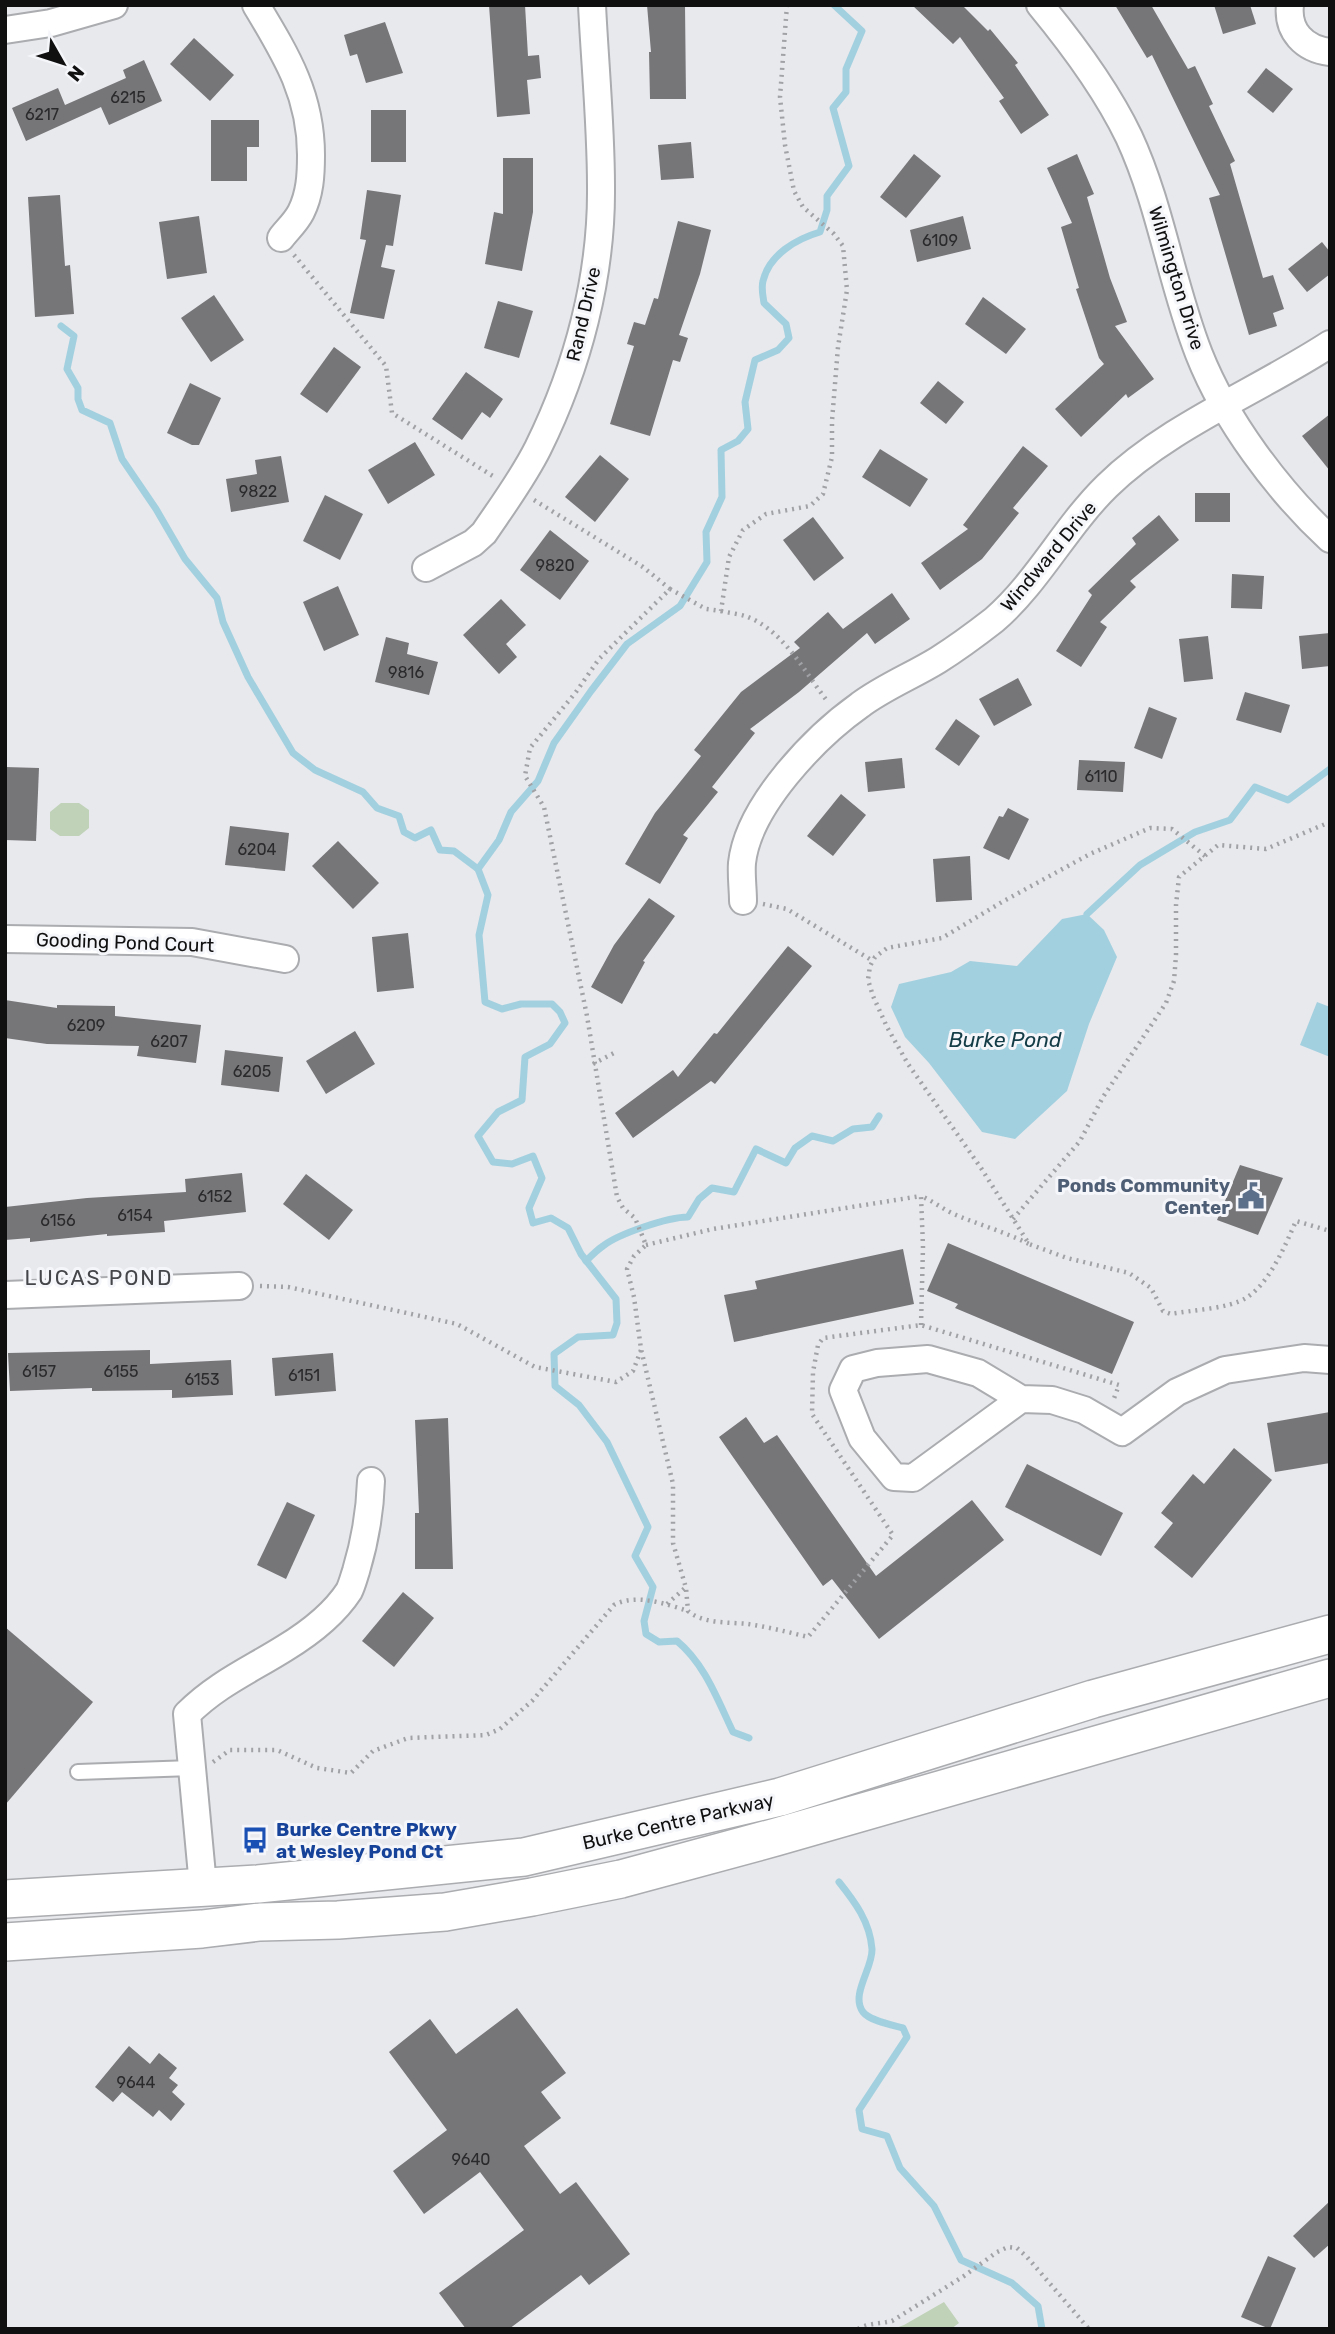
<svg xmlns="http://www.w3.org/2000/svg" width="1335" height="2334" font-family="Rubik,sans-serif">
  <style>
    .green { fill: #c0d2b8 }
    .water { fill: #a3d0df }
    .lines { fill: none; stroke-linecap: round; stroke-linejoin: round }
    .stream { stroke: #a3d0df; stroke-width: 7 }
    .building { fill: #767578 }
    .service-casing { stroke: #aaacaf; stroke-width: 18 }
    .minor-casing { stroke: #aaacaf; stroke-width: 30 }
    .secondary-casing { stroke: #aaacaf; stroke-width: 40 }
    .path { stroke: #a1a2a5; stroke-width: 4.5; stroke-dasharray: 2 5; stroke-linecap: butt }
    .service { stroke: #fff; stroke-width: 14 }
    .minor { stroke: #fff; stroke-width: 26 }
    .secondary { stroke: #fff; stroke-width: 37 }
    .labels { text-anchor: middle; stroke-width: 6; stroke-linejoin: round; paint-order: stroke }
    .number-label { font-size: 16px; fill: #2a292b }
    .street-label { font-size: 19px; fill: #101011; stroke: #f5f6fa }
    .service-label { font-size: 19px; font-weight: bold; fill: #4e5e75; stroke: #f5f6fa; text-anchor: end }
    .transit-label { font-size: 19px; font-weight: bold; fill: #164399; stroke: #f5f6fa; text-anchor: start }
    .water-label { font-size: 21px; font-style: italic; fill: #133c47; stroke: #f5f6fa }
    .neighbourhood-label { font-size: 21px; letter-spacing: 2px; fill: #454649; stroke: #f5f6fa }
  </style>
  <rect width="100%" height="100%" fill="#e8e9ed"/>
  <g class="green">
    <path d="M 61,803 L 79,803 L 89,810 L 89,828 L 79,836 L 60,836 L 50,829 L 50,812 Z"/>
    <path d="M 944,2302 L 959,2323 L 951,2329 L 893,2329 L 904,2325 Z"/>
  </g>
  <g class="water">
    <path d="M 1087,914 L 1104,930 L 1117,957 L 1089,1024 L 1067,1091 L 1015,1139 L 982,1132 L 929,1063 L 905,1037 L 891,1007 L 899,984 L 951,972 L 970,961 L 1017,966 L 1062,919 Z"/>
    <path d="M 1317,1002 L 1330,1007 L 1330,1057 L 1300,1045 Z"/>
  </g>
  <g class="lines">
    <g class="stream">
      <path d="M 61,326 L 74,336 L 67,369 L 78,388 L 78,399 L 82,410 L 110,423 L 122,459 L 156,509 L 185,559 L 217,598 L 223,622 L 248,677 L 293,753 L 315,770 L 363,792 L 377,808 L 399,816 L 404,832 L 415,838 L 431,830 L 440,850 L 454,851 L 478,869 L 488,895 L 479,935 L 485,1002 L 502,1009 L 521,1004 L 552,1004 L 560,1012 L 565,1023 L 550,1044 L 525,1057 L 522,1100 L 498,1112 L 478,1136 L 493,1162 L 512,1164 L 533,1156 L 542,1178 L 529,1208 L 533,1223 L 551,1218 L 568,1228 L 581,1254 L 616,1299 L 617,1323 L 613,1335 L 578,1337 L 554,1354 L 555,1386 L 579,1405 L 607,1442 L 648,1527 L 635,1556 L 653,1587 L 644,1621 L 646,1634 L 659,1642 L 677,1641 C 705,1664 718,1701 733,1732 L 749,1738"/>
      <path d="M 478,869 L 499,840 L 511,812 L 538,781 L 554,743 L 591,691 L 627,644 L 680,606 L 707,562 L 706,532 L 722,497 L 721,450 L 738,441 L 748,429 L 745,402 L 755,360 L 778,350 L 789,338 L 786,324 L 764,303 C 763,296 761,288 763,281 C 769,255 796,239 820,232 L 827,210 L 827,196 L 849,166 L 833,108 L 846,92 L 846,69 L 862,31 L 834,5"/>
      <path d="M 1087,914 L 1140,865 L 1195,832 L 1230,820 L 1255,787 L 1288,800 L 1330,769"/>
      <path d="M 586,1261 C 591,1256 597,1250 603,1246 C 618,1234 668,1217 688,1217 L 699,1199 L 712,1188 L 734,1192 L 756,1149 L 786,1163 L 795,1148 L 812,1136 L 833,1141 L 853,1129 L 872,1127 L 879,1116"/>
      <path d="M 839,1882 C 855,1902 870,1922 872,1949 C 873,1968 850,1995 863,2012 C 870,2021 892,2025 903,2028 L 907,2037 L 859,2110 L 862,2129 L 887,2136 L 900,2168 L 934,2206 L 961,2260 L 1012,2283 L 1038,2306 L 1042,2329"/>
    </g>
  </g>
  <g class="building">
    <path d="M 489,5 L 525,5 L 528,56 L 539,55 L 541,78 L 527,80 L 530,114 L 497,117 Z"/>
    <path d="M 647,5 L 685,5 L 686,99 L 650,99 L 649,52 L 651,52 Z"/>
    <path d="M 912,5 L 962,5 L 988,31 L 990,29 L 1018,63 L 1015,65 L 1049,115 L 1021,134 L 999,101 L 1004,98 L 960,37 L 953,44 Z"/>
    <path d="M 1115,5 L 1151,5 L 1188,69 L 1195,66 L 1213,104 L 1209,106 L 1235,161 L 1230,164 L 1263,278 L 1273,275 L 1284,309 L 1273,313 L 1277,326 L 1249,335 L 1209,198 L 1220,195 L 1152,55 L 1147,58 Z"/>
    <path d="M 1214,5 L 1250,5 L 1256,24 L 1223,34 Z"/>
    <path d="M 385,22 L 403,73 L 366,83 L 357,54 L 350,56 L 344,35 Z"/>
    <path d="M 194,38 L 234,75 L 210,101 L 170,64 Z"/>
    <path d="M 144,60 L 162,101 L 109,125 L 101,107 L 26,141 L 12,108 L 58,88 L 65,105 L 126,78 L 123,70 Z"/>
    <path d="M 1266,68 L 1293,89 L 1273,113 L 1247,92 Z"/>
    <rect x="371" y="110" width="35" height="52"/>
    <path d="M 211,120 L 259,120 L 259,147 L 247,147 L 247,181 L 211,181 Z"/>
    <path d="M 691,142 L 694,178 L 661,180 L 658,145 Z"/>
    <path d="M 914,154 L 941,176 L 906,218 L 880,197 Z"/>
    <path d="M 1077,154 L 1094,194 L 1087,197 L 1110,278 L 1127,322 L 1115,326 L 1154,379 L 1128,398 L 1126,394 L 1081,437 L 1055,409 L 1104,364 L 1099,358 L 1076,289 L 1079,288 L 1061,227 L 1072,223 L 1047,168 Z"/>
    <path d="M 503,158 L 533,158 L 533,212 L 522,271 L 485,264 L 494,212 L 503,214 Z"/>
    <path d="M 367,190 L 401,195 L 393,246 L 386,245 L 381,267 L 395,270 L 384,319 L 350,313 L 366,240 L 360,239 Z"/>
    <path d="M 60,195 L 65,266 L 70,265 L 74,314 L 35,317 L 28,197 Z"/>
    <path d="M 199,216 L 207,273 L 167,279 L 159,222 Z"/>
    <path d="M 963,216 L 971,249 L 917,262 L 910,230 Z"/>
    <path d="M 678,221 L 711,230 L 700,274 L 679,335 L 688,338 L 680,362 L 673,360 L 650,436 L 610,424 L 634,346 L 627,344 L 634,322 L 645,325 L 654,298 L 658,299 Z"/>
    <path d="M 1322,242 L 1330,252 L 1330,274 L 1307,292 L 1288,269 Z"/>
    <path d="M 214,295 L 244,340 L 211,362 L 181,318 Z"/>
    <path d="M 983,297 L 1026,329 L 1006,354 L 965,324 Z"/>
    <path d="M 498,301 L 533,311 L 519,358 L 484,348 Z"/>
    <path d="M 334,347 L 361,367 L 327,413 L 300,394 Z"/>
    <path d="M 466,372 L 503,399 L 490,418 L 482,412 L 462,440 L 432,419 Z"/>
    <path d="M 938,381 L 964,402 L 946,424 L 920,403 Z"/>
    <path d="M 190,383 L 221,398 L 199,445 L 192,445 L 167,433 Z"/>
    <path d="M 1330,414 L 1330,471 L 1302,436 Z"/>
    <path d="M 415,442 L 435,475 L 388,504 L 368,470 Z"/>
    <path d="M 1023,446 L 1048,466 L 1013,508 L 1019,513 L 982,559 L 940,590 L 921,563 L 968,529 L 963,525 Z"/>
    <path d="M 880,449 L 928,479 L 910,507 L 862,477 Z"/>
    <path d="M 600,455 L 629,479 L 595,522 L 565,497 Z"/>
    <path d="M 281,456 L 289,502 L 231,512 L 226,479 L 257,474 L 255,460 Z"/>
    <rect x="1195" y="493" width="35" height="29"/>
    <path d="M 325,495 L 363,514 L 340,560 L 303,541 Z"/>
    <path d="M 1159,515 L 1179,540 L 1130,581 L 1136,587 L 1100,622 L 1107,627 L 1081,667 L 1056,651 L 1092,595 L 1088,591 L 1136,544 L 1132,538 Z"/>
    <path d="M 813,517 L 844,558 L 814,581 L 783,540 Z"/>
    <path d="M 550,530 L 589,561 L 560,600 L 520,570 Z"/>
    <path d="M 1232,574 L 1264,576 L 1262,609 L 1231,608 Z"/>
    <path d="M 338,586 L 359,635 L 324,651 L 303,602 Z"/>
    <path d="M 892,593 L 910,619 L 875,644 L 867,633 L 799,692 L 750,729 L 755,733 L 712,787 L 718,792 L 683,835 L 688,838 L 660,884 L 625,864 L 655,813 L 701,756 L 694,750 L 741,692 L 800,648 L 794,642 L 828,612 L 843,629 Z"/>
    <path d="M 501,599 L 526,625 L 506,644 L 517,657 L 499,674 L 463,635 Z"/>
    <path d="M 1330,633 L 1330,666 L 1302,669 L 1299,636 Z"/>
    <path d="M 1208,636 L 1213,679 L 1184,682 L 1179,639 Z"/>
    <path d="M 386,637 L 409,643 L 407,654 L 438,662 L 429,695 L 375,682 Z"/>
    <path d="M 1018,678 L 1032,705 L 994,726 L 979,699 Z"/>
    <path d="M 1245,692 L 1290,705 L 1281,733 L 1236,720 Z"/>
    <path d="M 1149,707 L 1177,718 L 1162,759 L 1134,748 Z"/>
    <path d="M 956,719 L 980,736 L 959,766 L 935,749 Z"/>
    <path d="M 902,758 L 905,788 L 868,792 L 865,762 Z"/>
    <path d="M 1079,760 L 1125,762 L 1123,792 L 1077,790 Z"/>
    <path d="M 5,767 L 39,768 L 36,841 L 5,840 Z"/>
    <path d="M 841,794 L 866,815 L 833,856 L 807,836 Z"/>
    <path d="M 1008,808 L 1029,819 L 1009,860 L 983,848 L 999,816 L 1003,817 Z"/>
    <path d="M 230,826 L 289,833 L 285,871 L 225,865 Z"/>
    <path d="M 338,841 L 379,883 L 353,909 L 312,866 Z"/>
    <path d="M 970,856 L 972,900 L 936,902 L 933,859 Z"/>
    <path d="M 649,898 L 675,916 L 643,961 L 645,962 L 622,1004 L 591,987 L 614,945 Z"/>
    <path d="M 408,933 L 414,988 L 377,992 L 372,937 Z"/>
    <path d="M 788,946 L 812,966 L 715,1084 L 711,1081 L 633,1138 L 615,1113 L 673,1070 L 678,1077 L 714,1033 L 717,1034 Z"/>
    <path d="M 5,1000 L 57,1008 L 57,1005 L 115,1006 L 115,1016 L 201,1025 L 196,1063 L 137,1056 L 139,1046 L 47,1044 L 5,1038 Z"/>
    <path d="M 355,1031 L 375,1064 L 326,1094 L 306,1061 Z"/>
    <path d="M 225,1050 L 283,1057 L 279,1092 L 221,1085 Z"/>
    <path d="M 1240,1165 L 1283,1178 L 1258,1235 L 1217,1220 Z"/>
    <path d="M 242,1173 L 246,1212 L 164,1221 L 165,1232 L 107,1236 L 107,1234 L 30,1242 L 30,1238 L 5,1240 L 5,1207 L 87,1198 L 186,1192 L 185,1179 Z"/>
    <path d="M 306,1174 L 353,1210 L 329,1240 L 283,1204 Z"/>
    <path d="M 948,1243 L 1134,1322 L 1112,1374 L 955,1308 L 958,1304 L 927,1291 Z"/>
    <path d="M 903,1249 L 914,1304 L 734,1342 L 724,1295 L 757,1289 L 755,1281 Z"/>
    <path d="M 150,1350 L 150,1364 L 231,1360 L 233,1395 L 172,1398 L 172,1390 L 92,1391 L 92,1388 L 10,1391 L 8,1353 Z"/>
    <path d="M 333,1353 L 336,1391 L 275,1396 L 272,1358 Z"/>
    <path d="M 1330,1412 L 1330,1463 L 1275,1472 L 1267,1423 Z"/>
    <path d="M 746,1417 L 764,1443 L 777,1435 L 876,1576 L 972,1500 L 1004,1540 L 879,1639 L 832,1579 L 823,1586 L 719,1437 Z"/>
    <path d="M 448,1418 L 453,1569 L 415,1569 L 415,1513 L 419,1513 L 415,1420 Z"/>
    <path d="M 1234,1448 L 1272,1480 L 1192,1578 L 1154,1547 L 1173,1523 L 1161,1513 L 1193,1474 L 1204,1484 Z"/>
    <path d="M 1027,1464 L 1123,1513 L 1101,1556 L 1005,1507 Z"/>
    <path d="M 287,1502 L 315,1515 L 286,1579 L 257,1565 Z"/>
    <path d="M 403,1592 L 434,1618 L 394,1667 L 362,1641 Z"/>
    <path d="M 5,1627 L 93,1702 L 5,1805 Z"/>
    <path d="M 517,2008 L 566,2073 L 541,2092 L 561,2118 L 524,2146 L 560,2194 L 576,2182 L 630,2254 L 589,2285 L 581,2275 L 509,2329 L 466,2329 L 439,2293 L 524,2230 L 480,2172 L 424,2214 L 393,2171 L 447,2130 L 389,2052 L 430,2019 L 456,2054 Z"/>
    <path d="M 129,2046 L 150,2064 L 159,2053 L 177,2068 L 169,2078 L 178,2085 L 172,2092 L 185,2104 L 171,2121 L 159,2110 L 153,2117 L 122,2092 L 113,2102 L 95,2087 Z"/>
    <path d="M 1330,2201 L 1330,2244 L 1314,2258 L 1293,2236 Z"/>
    <path d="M 1268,2256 L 1296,2268 L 1270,2329 L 1241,2317 Z"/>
  </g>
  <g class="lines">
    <g class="service-casing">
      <path id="service" d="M 78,1772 L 192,1768"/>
    </g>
    <g class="minor-casing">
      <g id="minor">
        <path d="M 256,5 C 286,55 311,95 311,155 C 311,175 310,194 301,212 C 296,222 287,230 281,238"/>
        <path d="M 1040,5 C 1073,45 1106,89 1129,137 C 1161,206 1171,283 1199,354 C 1225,420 1278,491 1330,539"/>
        <path d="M 1290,5 C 1287,31 1304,49 1330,52"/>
        <path d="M 5,30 L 51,23 L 114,5"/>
        <path d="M 426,568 L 473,543 L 484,533 C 503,505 523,478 538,448 C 578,367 602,276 601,186 C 601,126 595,65 592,5"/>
        <path d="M 743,901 C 743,889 741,875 742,863 C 748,806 815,737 860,705 C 884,687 912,676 938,660 C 957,648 976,634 994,620 C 1038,582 1065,527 1107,486 C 1167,427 1258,391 1330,344"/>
        <path d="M 5,939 L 192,942 L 285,959"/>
        <path d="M 5,1295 L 239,1286"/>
        <path d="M 1021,1399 L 913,1478 L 894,1477 L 862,1438 L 843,1390 L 853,1369 L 877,1363 L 928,1359 L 978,1373 L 1021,1399 L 1052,1400 L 1084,1410 L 1122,1432 L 1177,1392 L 1225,1370 L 1304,1358 L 1330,1360"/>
        <path d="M 203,1886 L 187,1714 C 217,1684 250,1670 285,1648 C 308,1634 334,1614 349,1591 C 352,1585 354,1577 356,1571 C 365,1541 370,1512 371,1481"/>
      </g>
    </g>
    <g class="secondary-casing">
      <g id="secondary">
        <path d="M 5,1899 L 258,1884 L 524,1857 L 780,1797 L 1093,1699 L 1330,1634"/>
        <path d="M 5,1942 L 202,1929 L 260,1922 L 338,1920 L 445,1912 L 532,1897 L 621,1879 L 776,1837 L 1330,1678"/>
      </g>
    </g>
    <g class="path">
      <path d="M 787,5 L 780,97 L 785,145 L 794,191 L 803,207 L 834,234 L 843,246 L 847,290 L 838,347 L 832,421 L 832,457 L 823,494 L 810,506 L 766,514 L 743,530 L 729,557 L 721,611 L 706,609 L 670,589 L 599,659 L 576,692 L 530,748 L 525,776 L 544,807 L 587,1016 L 617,1197 L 623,1208 L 635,1218 L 646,1245 L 634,1256 L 627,1269 L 634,1297 L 641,1349 L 673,1484 L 673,1543 L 686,1588 L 688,1611 C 703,1624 729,1622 748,1624 C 768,1627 788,1632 808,1637 L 893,1535 L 812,1414 L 813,1372 L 818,1345 L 823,1338 L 921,1325 L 1119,1385 L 1113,1401"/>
      <path d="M 294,255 L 386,366 L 392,413 L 496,478"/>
      <path d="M 534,500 L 643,567 L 670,589"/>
      <path d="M 721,611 C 730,613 740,614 748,617 C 785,632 805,673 828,702"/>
      <path d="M 1205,856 L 1172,829 L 1150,828 L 1090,854 L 1002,902 L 942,938 L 887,948 L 875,957 L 870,966 L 868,980 L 873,996 L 887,1027 L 908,1064 L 981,1168 L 1029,1244 L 1067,1258 L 1129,1273 L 1151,1288 L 1163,1311 L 1171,1314 C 1191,1310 1228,1309 1246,1298 C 1269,1284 1285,1246 1296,1221 L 1330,1231"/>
      <path d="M 763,904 L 787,909 L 873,961"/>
      <path d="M 593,1064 L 616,1052"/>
      <path d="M 1013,1219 L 1080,1141 L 1103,1097 L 1166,1003 L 1174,981 L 1176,955 L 1176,905 L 1179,877 L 1218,845 L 1266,849 L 1330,822"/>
      <path d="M 646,1245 L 713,1229 L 921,1196"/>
      <path d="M 260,1286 L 288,1287 L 457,1324 L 535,1367 L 616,1382 L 633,1371 L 641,1350"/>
      <path d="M 921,1325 L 923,1247 L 921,1196 C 933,1201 944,1210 956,1215 C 980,1225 1005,1232 1029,1244"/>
      <path d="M 667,1604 L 685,1588"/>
      <path d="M 213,1762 L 230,1750 L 277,1750 L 317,1768 L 351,1773 L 373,1751 L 408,1738 L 486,1735 L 500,1729 L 532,1701 L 614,1605 C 636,1593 666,1604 688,1611"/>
      <path d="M 858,2329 C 868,2323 880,2324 892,2321 L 964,2276 L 997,2252 L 1008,2247 L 1017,2248 L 1027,2257 L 1089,2329"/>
    </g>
    <use href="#service" class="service"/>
    <use href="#minor" class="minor"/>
    <use href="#secondary" class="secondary"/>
  </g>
  <defs>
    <g id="civic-bare" transform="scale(2.1)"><path d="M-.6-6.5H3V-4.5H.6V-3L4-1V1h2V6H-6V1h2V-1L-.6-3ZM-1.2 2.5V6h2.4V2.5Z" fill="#5c6f8a" stroke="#f5f6fa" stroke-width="2.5" paint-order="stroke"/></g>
    <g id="bus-bare" transform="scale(2.1)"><path d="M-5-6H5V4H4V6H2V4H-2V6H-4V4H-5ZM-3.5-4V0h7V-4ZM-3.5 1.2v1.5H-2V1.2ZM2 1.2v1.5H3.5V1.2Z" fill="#1a4fb4" stroke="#f5f6fa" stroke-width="2.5" paint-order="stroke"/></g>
  </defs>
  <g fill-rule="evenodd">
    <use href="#civic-bare" x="1251" y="1196"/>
    <use href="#bus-bare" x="255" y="1840"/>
  </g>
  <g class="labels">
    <g class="number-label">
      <text x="128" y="103">6215</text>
      <text x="42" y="120">6217</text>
      <text x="940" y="246">6109</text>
      <text x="258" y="497">9822</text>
      <text x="555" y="571">9820</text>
      <text x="406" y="678">9816</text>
      <text x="1101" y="782">6110</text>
      <text x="257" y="855">6204</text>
      <text x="86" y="1031">6209</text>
      <text x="169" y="1047">6207</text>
      <text x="252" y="1077">6205</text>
      <text x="215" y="1202">6152</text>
      <text x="135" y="1221">6154</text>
      <text x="58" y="1226">6156</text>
      <text x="39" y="1377">6157</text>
      <text x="121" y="1377">6155</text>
      <text x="304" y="1381">6151</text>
      <text x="202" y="1385">6153</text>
      <text x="136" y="2088">9644</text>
      <text x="471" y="2165">9640</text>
    </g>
    <g class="street-label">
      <text transform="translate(1177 278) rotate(73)" y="7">Wilmington Drive</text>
      <text transform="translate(583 314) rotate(-77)" y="7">Rand Drive</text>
      <text transform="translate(1048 556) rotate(-50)" y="7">Windward Drive</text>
      <text transform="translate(125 942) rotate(2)" y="7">Gooding Pond Court</text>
      <text transform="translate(678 1821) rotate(-13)" y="7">Burke Centre Parkway</text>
    </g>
    <g class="service-label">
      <text x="1230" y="1192">Ponds Community<tspan x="1230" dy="22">Center</tspan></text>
    </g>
    <g class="transit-label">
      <text x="276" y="1836">Burke Centre Pkwy<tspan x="276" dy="22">at Wesley Pond Ct</tspan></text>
    </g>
    <g class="water-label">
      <text x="1005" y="1047">Burke Pond</text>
    </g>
    <g class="neighbourhood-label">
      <text x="99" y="1285">LUCAS POND</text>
    </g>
  </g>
  <rect width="1335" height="2334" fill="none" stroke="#101011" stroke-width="14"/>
  <g transform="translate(63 63) rotate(129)" stroke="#f5f6fa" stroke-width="5" paint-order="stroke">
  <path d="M0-5L12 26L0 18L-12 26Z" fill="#101011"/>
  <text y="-10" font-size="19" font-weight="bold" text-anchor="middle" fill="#101011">N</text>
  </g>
</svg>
